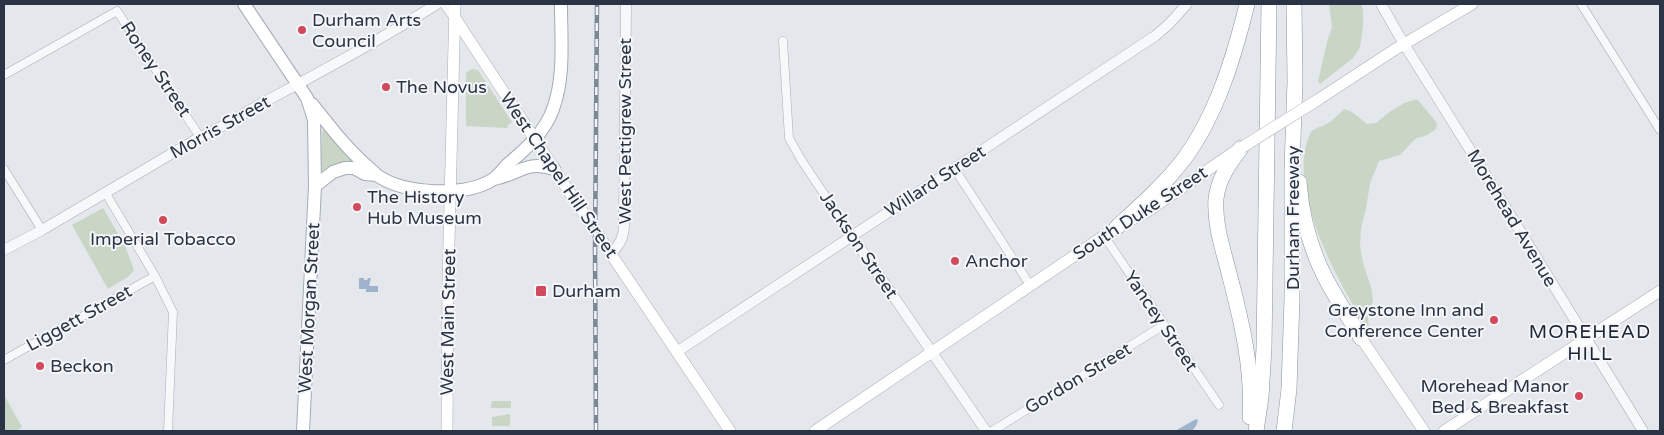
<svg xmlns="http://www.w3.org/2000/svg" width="1664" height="435" font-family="'Varela Round',sans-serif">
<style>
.green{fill:#c9d6c5}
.water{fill:#9fb4cc}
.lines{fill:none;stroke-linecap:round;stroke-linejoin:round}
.minor-casing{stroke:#a9aeb7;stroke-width:9}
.tertiary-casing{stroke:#a9aeb7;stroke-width:11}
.secondary-casing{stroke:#a9aeb7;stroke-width:12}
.primary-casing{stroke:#a3abb8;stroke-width:14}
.motorway-casing{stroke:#8b94a3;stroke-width:16}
.minor{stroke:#f7f8fa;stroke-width:8}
.tertiary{stroke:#f7f8fa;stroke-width:10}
.secondary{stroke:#fff;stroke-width:11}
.primary{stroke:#fff;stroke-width:12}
.motorway{stroke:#fff;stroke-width:15}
.rail-casing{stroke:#7d8696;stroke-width:4.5}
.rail{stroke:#f4f6f9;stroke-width:2.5;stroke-dasharray:8;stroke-linecap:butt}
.secondary-bridge-casing{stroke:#a9aeb7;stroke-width:12;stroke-linecap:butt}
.secondary-bridge{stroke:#fff;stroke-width:11}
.poi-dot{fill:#d1495b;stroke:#f4f6f9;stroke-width:2}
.labels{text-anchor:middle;stroke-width:4;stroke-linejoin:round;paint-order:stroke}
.poi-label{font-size:18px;fill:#2b3445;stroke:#f4f6f9;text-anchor:start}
.street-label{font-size:18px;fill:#2b3445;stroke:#f4f6f9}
.neighbourhood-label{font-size:19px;letter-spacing:1px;fill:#1d2536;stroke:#f4f6f9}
</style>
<rect width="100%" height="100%" fill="#e4e7ec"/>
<g class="green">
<path d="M 1329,4 L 1361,4 L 1363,10 L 1363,27 L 1360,47 L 1353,58 L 1320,84 L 1318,81 L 1327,42 L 1332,27 Z"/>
<path d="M 472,69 L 478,70 L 512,122 L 507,126 L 508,128 L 466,126 L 466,73 Z"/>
<path d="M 1417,99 L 1437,123 L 1436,129 L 1427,135 L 1415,139 L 1400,155 L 1379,161 L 1370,183 L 1366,209 L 1361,228 L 1360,247 L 1363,263 L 1371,287 L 1373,301 L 1368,318 L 1369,329 C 1358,325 1355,307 1349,298 C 1326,257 1290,183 1309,136 C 1312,127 1320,128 1327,124 C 1333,120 1339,114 1344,109 L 1352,112 L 1367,124 L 1376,123 L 1388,113 L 1404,103 Z"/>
<path d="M 324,130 L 325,130 L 354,162 L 320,174 L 322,132 Z"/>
<path d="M 103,208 L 125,246 L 134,270 L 128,277 L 108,289 L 72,225 Z"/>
<path d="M 4,395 L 22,427 L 17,431 L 4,431 Z"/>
<path d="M 492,401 L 511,401 L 511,408 L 491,408 Z"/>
<path d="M 510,414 L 510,426 L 492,426 L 492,417 Z"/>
</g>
<g class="water">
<path d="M 359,278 L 364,278 L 364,280 L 367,280 L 368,278 L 371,278 L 369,286 L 378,286 L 378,292 L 366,292 L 366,289 L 359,289 Z"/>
<path d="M 1196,419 L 1198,420 L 1196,426 L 1192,431 L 1175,431 Z"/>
</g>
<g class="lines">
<defs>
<g id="minor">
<path d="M 1581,4 L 1660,130"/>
<path d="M 783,41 L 789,138 L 802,161 L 852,236"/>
<path d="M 4,75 L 117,11 L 200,137"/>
<path d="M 954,168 L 1030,285"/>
<path d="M 4,169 L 42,230"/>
<path d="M 105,192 L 155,276 L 173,312 L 168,431"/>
<path d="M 1104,236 L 1219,405"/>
<path d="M 4,360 L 155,276"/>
<path d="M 992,431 L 1164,325"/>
</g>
<g id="tertiary">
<path d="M 445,4 L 455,18"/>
<path d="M 1381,4 L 1404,44 L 1482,169 L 1643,431"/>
<path d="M 852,236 L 986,431"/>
<path d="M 4,250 L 42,230 L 200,137 C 222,128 243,114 264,102 C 323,71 381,39 437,4"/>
<path d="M 611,253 C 620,245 624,237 624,224 L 626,4"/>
<path d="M 678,351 L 1155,36 L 1169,24 L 1187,4"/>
</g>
<g id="secondary">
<path d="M 455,18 L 572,196 L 730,431"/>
<path d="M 1316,101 L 1394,50 L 1472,4"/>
<path d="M 1361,338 L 1424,431"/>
<path d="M 447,431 L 448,282 L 455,4"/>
<path d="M 815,431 L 1117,227 L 1145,213 L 1237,150"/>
<path d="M 1444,431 L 1660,291"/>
</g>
<g id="primary">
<path d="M 244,4 L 307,98 L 314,120 L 315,186 L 303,431"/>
<path d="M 312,104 C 329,125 346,148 367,166 C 371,169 374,173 378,176 C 405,194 464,197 492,180 C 498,176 503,169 508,164 C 526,149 545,132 553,109 C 565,77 561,38 561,4"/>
<path d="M 494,179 C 520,174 526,160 554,169"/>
<path d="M 315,186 L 333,172 L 345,168 L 354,168 L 365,174 L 376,175"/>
</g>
<g id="motorway">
<path d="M 1241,148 C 1229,164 1218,179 1216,199 C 1214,225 1224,252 1230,277 C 1242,323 1253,370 1250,417"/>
<path d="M 1299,182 C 1302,222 1314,261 1335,295 C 1343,310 1353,323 1361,338"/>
<path d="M 1117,227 C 1140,206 1165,184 1184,159 C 1217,114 1234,57 1247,4"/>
<path d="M 1256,431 L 1261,397 L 1264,348 L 1269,4"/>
<path d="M 1284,431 L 1289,389 L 1292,298 L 1292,169 L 1295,81 L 1294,4"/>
</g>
</defs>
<use href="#minor" class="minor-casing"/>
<use href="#tertiary" class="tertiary-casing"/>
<use href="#secondary" class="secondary-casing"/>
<use href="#primary" class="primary-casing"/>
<use href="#motorway" class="motorway-casing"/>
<use href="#minor" class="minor"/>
<use href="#tertiary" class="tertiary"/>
<use href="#secondary" class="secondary"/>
<use href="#primary" class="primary"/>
<use href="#motorway" class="motorway"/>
<defs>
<path id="rail" d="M 596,431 L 595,250 L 597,4"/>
</defs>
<use href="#rail" class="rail-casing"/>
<use href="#rail" class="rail"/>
<defs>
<path id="secondary-bridge" d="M 1241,148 L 1316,101"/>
</defs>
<use href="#secondary-bridge" class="secondary-bridge-casing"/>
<use href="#secondary-bridge" class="secondary-bridge"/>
</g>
<g class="poi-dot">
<circle cx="302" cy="30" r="5"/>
<circle cx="386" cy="87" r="5"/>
<circle cx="357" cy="207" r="5"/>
<circle cx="163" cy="220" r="5"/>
<circle cx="955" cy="261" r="5"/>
<rect x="535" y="285" width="12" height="12" rx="2.5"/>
<circle cx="1494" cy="320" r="5"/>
<circle cx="40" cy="366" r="5"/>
<circle cx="1579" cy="396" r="5"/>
</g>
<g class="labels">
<g class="poi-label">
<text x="312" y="26">Durham Arts<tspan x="312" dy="21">Council</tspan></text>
<text x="396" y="93">The Novus</text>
<text x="367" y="203">The History<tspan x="367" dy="21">Hub Museum</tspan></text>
<text x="163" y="245" text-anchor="middle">Imperial Tobacco</text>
<text x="965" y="267">Anchor</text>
<text x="552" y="297">Durham</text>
<text x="1484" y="316" text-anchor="end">Greystone Inn and<tspan x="1484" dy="21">Conference Center</tspan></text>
<text x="50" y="372">Beckon</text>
<text x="1569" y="392" text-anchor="end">Morehead Manor<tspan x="1569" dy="21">Bed &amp; Breakfast</tspan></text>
</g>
<g class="street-label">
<text transform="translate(156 69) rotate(56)" y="6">Roney Street</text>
<text transform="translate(220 127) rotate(-29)" y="6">Morris Street</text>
<text transform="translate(625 131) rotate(-90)" y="6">West Pettigrew Street</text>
<text transform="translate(559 175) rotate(56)" y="6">West Chapel Hill Street</text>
<text transform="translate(935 181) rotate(-33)" y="6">Willard Street</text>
<text transform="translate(1140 213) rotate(-33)" y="6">South Duke Street</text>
<text transform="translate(1293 218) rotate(-90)" y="6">Durham Freeway</text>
<text transform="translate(1512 218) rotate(59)" y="6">Morehead Avenue</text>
<text transform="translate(859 245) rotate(56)" y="6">Jackson Street</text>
<text transform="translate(309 308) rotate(-87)" y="6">West Morgan Street</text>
<text transform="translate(79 318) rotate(-29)" y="6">Liggett Street</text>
<text transform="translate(1161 321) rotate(56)" y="6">Yancey Street</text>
<text transform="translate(448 322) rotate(-89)" y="6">West Main Street</text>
<text transform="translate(1078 378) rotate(-31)" y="6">Gordon Street</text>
</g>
<g class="neighbourhood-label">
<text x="1590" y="338">MOREHEAD<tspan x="1590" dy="22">HILL</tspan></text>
</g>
</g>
<rect width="1664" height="435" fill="none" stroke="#2b3445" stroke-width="10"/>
</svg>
